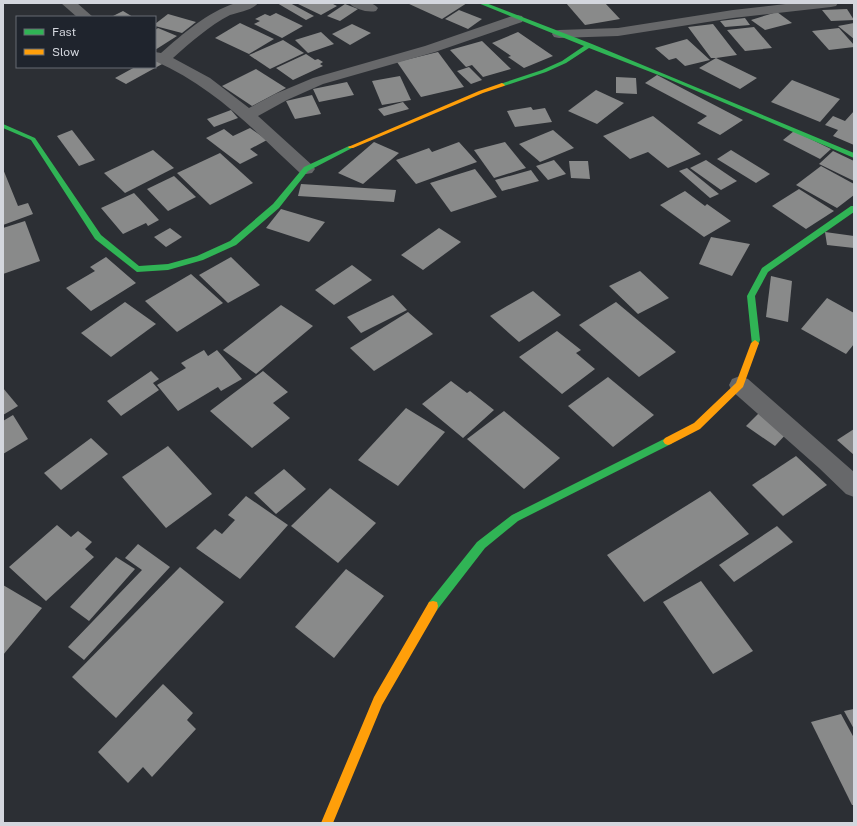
<svg xmlns="http://www.w3.org/2000/svg" width="857" height="826" font-family="'Public Sans',sans-serif">
<style>
.building{fill:#898a8a}
.lines{fill:none;stroke-linecap:round;stroke-linejoin:round}
.street{fill:#67686a;fill-rule:evenodd}
.fast{fill:#30b455;fill-rule:evenodd}
.slow{fill:#ff9f0a;fill-rule:evenodd}
</style>
<rect width="100%" height="100%" fill="#2c2f34"/>
<g class="building">
<path d="M 277,3 L 290,3 L 314,16 L 306,20 Z"/>
<path d="M 296,3 L 331,3 L 337,6 L 321,15 Z"/>
<path d="M 407,3 L 467,3 L 442,19 Z"/>
<path d="M 566,3 L 605,3 L 620,19 L 585,25 Z"/>
<path d="M 345,4 L 358,9 L 340,21 L 327,16 Z"/>
<path d="M 847,9 L 854,20 L 831,21 L 822,10 Z"/>
<path d="M 459,10 L 482,19 L 468,29 L 445,19 Z"/>
<path d="M 123,11 L 133,17 L 111,17 Z"/>
<path d="M 777,12 L 792,23 L 765,30 L 751,20 Z"/>
<path d="M 276,13 L 303,26 L 282,38 L 254,24 L 260,21 L 255,19 L 265,14 L 270,16 Z"/>
<path d="M 168,14 L 196,22 L 182,33 L 155,26 L 155,24 Z"/>
<path d="M 745,18 L 750,25 L 725,27 L 720,21 Z"/>
<path d="M 240,23 L 274,39 L 249,54 L 215,38 Z"/>
<path d="M 854,23 L 854,39 L 838,26 Z"/>
<path d="M 352,24 L 371,33 L 350,45 L 332,34 Z"/>
<path d="M 713,24 L 737,55 L 716,58 L 757,78 L 740,89 L 699,68 L 716,58 L 711,58 L 688,27 Z"/>
<path d="M 754,27 L 772,48 L 745,51 L 727,30 Z"/>
<path d="M 158,28 L 177,36 L 155,50 L 155,30 Z"/>
<path d="M 839,28 L 854,45 L 854,47 L 829,50 L 812,31 Z"/>
<path d="M 321,32 L 334,44 L 308,53 L 295,40 Z"/>
<path d="M 518,32 L 553,56 L 524,68 L 508,57 L 511,56 L 492,43 Z"/>
<path d="M 687,39 L 710,60 L 685,66 L 676,58 L 669,60 L 655,48 Z"/>
<path d="M 283,40 L 304,53 L 270,69 L 249,55 Z"/>
<path d="M 482,41 L 511,69 L 483,77 L 472,65 L 466,67 L 450,50 Z"/>
<path d="M 438,52 L 464,87 L 421,97 L 397,62 Z"/>
<path d="M 306,54 L 315,60 L 318,59 L 323,62 L 320,64 L 323,66 L 293,80 L 276,68 Z"/>
<path d="M 155,58 L 164,63 L 126,84 L 115,78 L 135,67 L 155,67 Z"/>
<path d="M 469,67 L 482,80 L 471,84 L 457,71 Z"/>
<path d="M 256,69 L 286,88 L 252,106 L 222,86 Z"/>
<path d="M 657,75 L 743,120 L 720,135 L 697,123 L 707,116 L 645,83 Z"/>
<path d="M 400,76 L 411,100 L 382,105 L 372,81 Z"/>
<path d="M 616,77 L 636,78 L 637,94 L 616,93 Z"/>
<path d="M 792,80 L 840,99 L 820,122 L 771,102 Z"/>
<path d="M 347,82 L 354,95 L 319,102 L 313,89 Z"/>
<path d="M 596,90 L 624,103 L 597,124 L 568,111 Z"/>
<path d="M 312,95 L 321,114 L 295,119 L 286,101 Z"/>
<path d="M 403,102 L 409,109 L 384,116 L 378,109 Z"/>
<path d="M 531,107 L 533,110 L 545,108 L 552,122 L 515,127 L 507,111 Z"/>
<path d="M 231,110 L 238,118 L 214,127 L 207,119 Z"/>
<path d="M 854,111 L 854,145 L 833,136 L 838,130 L 825,125 L 833,116 L 845,121 Z"/>
<path d="M 653,116 L 701,154 L 668,168 L 648,152 L 630,159 L 603,136 Z"/>
<path d="M 250,128 L 267,140 L 250,149 L 258,155 L 240,164 L 206,138 L 224,129 L 233,136 Z"/>
<path d="M 72,130 L 95,160 L 79,166 L 57,136 Z"/>
<path d="M 553,130 L 574,148 L 540,162 L 519,144 Z"/>
<path d="M 794,131 L 831,149 L 820,159 L 783,140 Z"/>
<path d="M 374,142 L 399,153 L 363,184 L 338,173 Z"/>
<path d="M 459,142 L 477,162 L 416,184 L 396,160 L 429,148 L 432,152 Z"/>
<path d="M 505,142 L 526,168 L 494,178 L 474,150 Z"/>
<path d="M 153,150 L 174,168 L 125,193 L 104,173 Z"/>
<path d="M 731,150 L 770,174 L 756,183 L 717,159 Z"/>
<path d="M 833,151 L 854,161 L 854,181 L 819,164 Z"/>
<path d="M 220,153 L 253,183 L 210,205 L 177,173 Z"/>
<path d="M 554,160 L 566,174 L 548,180 L 536,166 Z"/>
<path d="M 706,160 L 737,181 L 721,190 L 690,168 Z"/>
<path d="M 569,161 L 588,161 L 590,179 L 571,178 Z"/>
<path d="M 821,166 L 854,184 L 854,195 L 837,208 L 796,185 Z"/>
<path d="M 687,168 L 719,194 L 710,198 L 679,171 Z"/>
<path d="M 3,169 L 18,206 L 28,203 L 33,214 L 3,225 Z"/>
<path d="M 475,169 L 497,197 L 451,212 L 430,183 Z"/>
<path d="M 531,170 L 539,181 L 502,191 L 495,180 Z"/>
<path d="M 174,176 L 196,197 L 168,211 L 147,189 Z"/>
<path d="M 301,184 L 396,190 L 394,202 L 298,196 Z"/>
<path d="M 799,189 L 834,211 L 806,229 L 772,206 Z"/>
<path d="M 685,191 L 705,206 L 707,204 L 731,221 L 704,237 L 660,205 Z"/>
<path d="M 134,193 L 159,220 L 148,226 L 146,223 L 123,234 L 101,208 Z"/>
<path d="M 281,209 L 325,222 L 309,242 L 266,228 Z"/>
<path d="M 25,221 L 40,261 L 3,274 L 3,228 Z"/>
<path d="M 170,228 L 182,237 L 166,247 L 154,237 Z"/>
<path d="M 439,228 L 461,242 L 423,270 L 401,255 Z"/>
<path d="M 825,232 L 854,236 L 854,248 L 827,245 Z"/>
<path d="M 711,237 L 750,244 L 732,276 L 699,264 Z"/>
<path d="M 106,257 L 136,283 L 91,311 L 66,288 L 95,271 L 90,267 Z"/>
<path d="M 231,257 L 260,285 L 228,303 L 199,275 Z"/>
<path d="M 352,265 L 372,280 L 334,305 L 315,290 Z"/>
<path d="M 640,271 L 669,298 L 638,314 L 609,286 Z"/>
<path d="M 191,274 L 223,303 L 177,332 L 145,301 Z"/>
<path d="M 771,276 L 792,281 L 788,322 L 766,317 Z"/>
<path d="M 533,291 L 561,315 L 519,342 L 490,316 Z"/>
<path d="M 393,295 L 407,310 L 361,333 L 347,317 Z"/>
<path d="M 827,298 L 854,313 L 854,344 L 846,354 L 801,329 Z"/>
<path d="M 125,302 L 156,324 L 111,357 L 81,333 Z"/>
<path d="M 616,302 L 676,352 L 639,377 L 579,325 Z"/>
<path d="M 281,305 L 313,326 L 256,374 L 223,350 Z"/>
<path d="M 408,312 L 433,334 L 374,371 L 350,348 Z"/>
<path d="M 557,331 L 581,350 L 576,353 L 595,369 L 562,394 L 519,357 Z"/>
<path d="M 204,350 L 208,356 L 217,350 L 242,379 L 221,391 L 218,387 L 178,411 L 157,385 L 186,368 L 181,363 Z"/>
<path d="M 151,371 L 159,379 L 153,383 L 159,390 L 121,416 L 107,401 Z"/>
<path d="M 263,371 L 288,392 L 273,403 L 290,418 L 252,448 L 210,411 Z"/>
<path d="M 608,377 L 654,415 L 613,447 L 568,406 Z"/>
<path d="M 451,381 L 467,393 L 470,391 L 494,410 L 463,438 L 422,404 Z"/>
<path d="M 3,388 L 18,406 L 3,415 Z"/>
<path d="M 406,408 L 445,432 L 398,486 L 358,460 Z"/>
<path d="M 504,411 L 560,458 L 524,489 L 467,439 Z"/>
<path d="M 759,413 L 788,432 L 775,446 L 746,426 Z"/>
<path d="M 13,415 L 28,439 L 3,454 L 3,421 Z"/>
<path d="M 854,429 L 854,455 L 837,440 Z"/>
<path d="M 91,438 L 108,454 L 61,490 L 44,473 Z"/>
<path d="M 168,446 L 212,494 L 166,528 L 122,477 Z"/>
<path d="M 796,456 L 827,485 L 783,516 L 752,485 Z"/>
<path d="M 284,469 L 306,489 L 276,514 L 254,493 Z"/>
<path d="M 330,488 L 376,523 L 338,563 L 291,526 Z"/>
<path d="M 710,491 L 749,534 L 644,602 L 607,555 Z"/>
<path d="M 246,496 L 288,525 L 240,579 L 196,548 L 215,529 L 222,534 L 235,520 L 228,515 Z"/>
<path d="M 57,525 L 71,537 L 78,531 L 92,542 L 85,549 L 94,557 L 46,601 L 9,567 Z"/>
<path d="M 777,526 L 793,542 L 734,582 L 719,565 Z"/>
<path d="M 138,544 L 170,567 L 84,660 L 68,647 L 142,570 L 125,558 Z"/>
<path d="M 116,557 L 135,569 L 89,621 L 70,607 Z"/>
<path d="M 180,567 L 224,602 L 116,718 L 72,677 Z"/>
<path d="M 346,569 L 384,596 L 334,658 L 295,627 Z"/>
<path d="M 701,581 L 753,651 L 713,674 L 663,602 Z"/>
<path d="M 3,585 L 42,608 L 3,655 Z"/>
<path d="M 163,684 L 193,713 L 187,720 L 196,729 L 152,777 L 143,767 L 128,783 L 98,752 Z"/>
<path d="M 854,709 L 854,729 L 844,711 Z"/>
<path d="M 841,714 L 854,738 L 854,805 L 852,805 L 811,722 Z"/>
</g>
<g class="lines">
<g class="street">
<path d="M 61,3 L 77,3 L 93,17 L 77,17 Z"/>
<path d="M 236,3 L 258,3 C 253,10 238,12 230,15 C 209,26 191,42 173,58 L 210,78 L 249,108 L 275,94 L 313,78 L 425,46 L 512,16 L 517,15 L 522,16 L 524,19 L 522,22 L 435,52 L 323,84 L 287,100 L 258,116 L 312,165 L 315,169 L 312,173 L 306,174 L 300,173 C 254,130 214,87 155,61 L 155,52 L 161,53 C 183,34 207,12 236,3 Z"/>
<path d="M 349,3 C 358,3 372,0 378,8 L 376,11 C 368,13 354,9 349,3 Z"/>
<path d="M 794,3 L 838,3 L 836,6 L 831,7 L 733,18 L 618,36 L 559,38 L 554,37 L 552,34 L 554,31 L 559,30 L 618,28 L 733,10 Z"/>
<path d="M 740,376 L 748,379 L 854,472 L 854,497 L 846,494 L 819,468 L 732,391 L 729,385 L 732,379 Z"/>
</g>
<g class="fast">
<path d="M 478,3 L 486,3 L 592,44 L 854,153 L 854,158 L 666,78 L 589,48 L 566,63 L 546,72 L 504,86 L 500,86 L 500,84 L 542,70 L 562,61 L 584,46 Z"/>
<path d="M 3,124 L 35,138 L 101,235 L 139,266 L 168,264 L 197,256 L 230,241 L 273,204 L 304,167 L 349,146 L 353,146 L 354,147 L 308,171 L 279,208 L 236,245 L 203,260 L 168,270 L 137,272 L 95,239 L 31,140 L 3,128 Z"/>
<path d="M 851,206 L 854,206 L 854,212 L 768,272 L 755,296 L 760,340 L 758,345 L 752,345 L 747,296 L 762,268 Z"/>
<path d="M 668,437 L 671,438 L 673,441 L 671,444 L 518,521 L 485,548 L 437,610 L 433,611 L 429,610 L 428,606 L 429,602 L 477,542 L 512,515 Z"/>
</g>
<g class="slow">
<path d="M 502,83 L 505,85 L 504,86 L 483,93 L 353,148 L 349,148 L 348,147 L 479,91 Z"/>
<path d="M 755,340 L 759,343 L 743,387 L 700,429 L 671,444 L 668,445 L 665,444 L 663,441 L 665,438 L 694,423 L 736,383 L 751,343 Z"/>
<path d="M 433,601 L 437,602 L 438,606 L 437,610 L 382,705 L 333,823 L 321,823 L 374,697 L 429,602 Z"/>
</g>
</g>
<rect width="857" height="826" fill="none" stroke="#d3d6dd" stroke-width="8"/>
<rect x="16" y="16" width="140" height="52" fill="#1f242d" stroke="#676b73"/>
<rect x="24" y="29" width="20" height="6" fill="#30b455" stroke="#676b73"/>
<text x="52" y="36" font-size="12" fill="#d3d6dd">Fast</text>
<rect x="24" y="49" width="20" height="6" fill="#ff9f0a" stroke="#676b73"/>
<text x="52" y="56" font-size="12" fill="#d3d6dd">Slow</text>
</svg>
